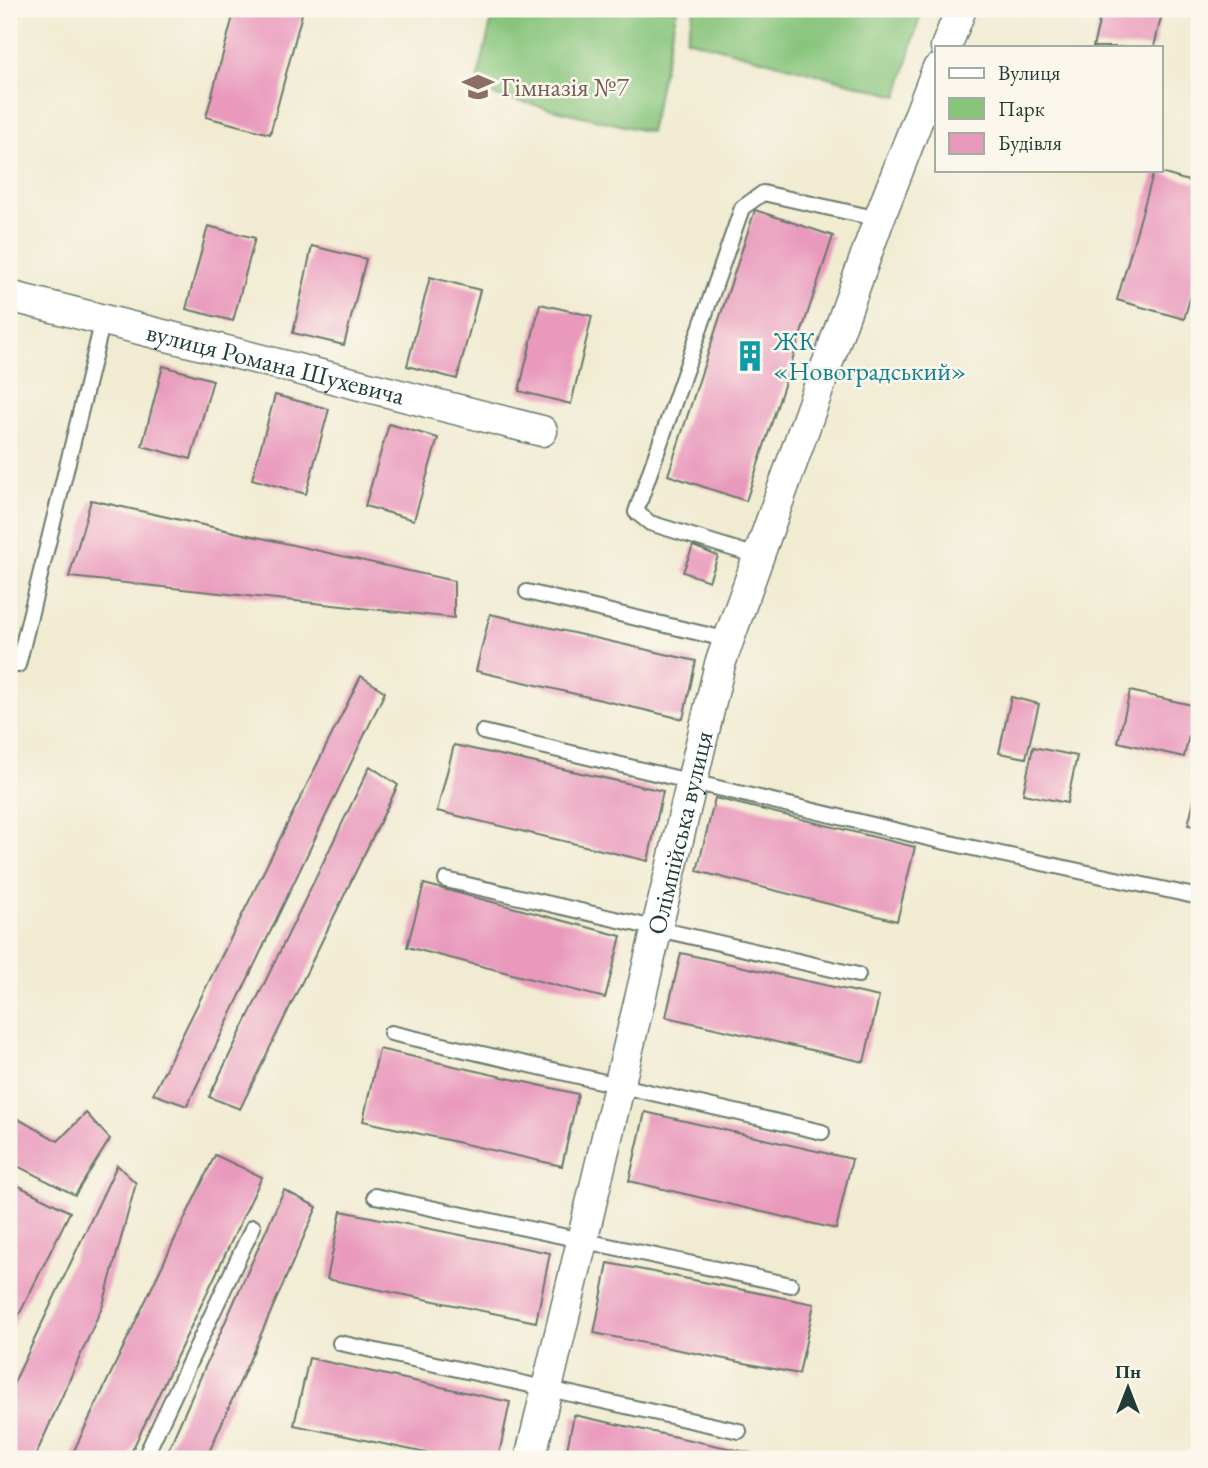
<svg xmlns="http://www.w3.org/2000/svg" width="1208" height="1468" font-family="'EB Garamond',serif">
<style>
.green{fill:#87c57b;stroke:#538158;stroke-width:2}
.building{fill:#e999bc}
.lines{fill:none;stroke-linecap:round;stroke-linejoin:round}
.lane-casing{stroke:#687a6b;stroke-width:18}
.street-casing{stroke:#687a6b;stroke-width:33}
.lane{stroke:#fff;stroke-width:14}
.street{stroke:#fff;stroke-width:30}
.labels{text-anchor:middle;stroke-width:5;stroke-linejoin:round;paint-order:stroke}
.education-label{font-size:26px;fill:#785e54;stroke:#fbf7ec;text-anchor:start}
.culture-label{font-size:26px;fill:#0d838f;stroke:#fbf7ec;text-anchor:start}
.street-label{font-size:26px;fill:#1f3d34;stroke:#fbf7ec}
</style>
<rect width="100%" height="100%" fill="#fbf7ec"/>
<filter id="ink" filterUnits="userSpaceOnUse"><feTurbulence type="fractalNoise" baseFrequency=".0143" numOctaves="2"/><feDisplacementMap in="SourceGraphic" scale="14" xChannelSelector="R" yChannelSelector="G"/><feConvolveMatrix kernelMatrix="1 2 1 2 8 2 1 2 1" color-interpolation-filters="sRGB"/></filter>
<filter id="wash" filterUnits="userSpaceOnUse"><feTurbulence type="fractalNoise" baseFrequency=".00686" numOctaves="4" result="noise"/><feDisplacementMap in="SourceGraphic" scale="28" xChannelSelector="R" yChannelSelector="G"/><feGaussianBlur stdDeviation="1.57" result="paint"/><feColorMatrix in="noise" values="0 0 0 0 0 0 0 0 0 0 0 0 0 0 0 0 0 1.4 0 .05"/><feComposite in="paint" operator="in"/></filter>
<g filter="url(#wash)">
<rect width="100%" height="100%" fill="#f1ebd2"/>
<g class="green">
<path d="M 494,9 L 677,9 L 650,132 L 475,91 Z"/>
<path d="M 694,9 L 922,9 L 898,96 L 686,39 Z"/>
</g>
<g id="blocks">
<g class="building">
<path d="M 235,9 L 291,9 L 302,14 L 270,134 L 206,117 Z"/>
<path d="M 1102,9 L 1163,9 L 1154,47 L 1093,47 Z"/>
<path d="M 1154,171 L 1199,184 L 1199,268 L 1184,319 L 1117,300 Z"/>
<path d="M 755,210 L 833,236 L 746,501 L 668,475 Z"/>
<path d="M 208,226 L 255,238 L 233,321 L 186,309 Z"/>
<path d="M 312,246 L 366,259 L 344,345 L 293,333 Z"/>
<path d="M 430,277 L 480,290 L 457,379 L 407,366 Z"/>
<path d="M 540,304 L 592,316 L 571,404 L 519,391 Z"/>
<path d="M 163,366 L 213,380 L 191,459 L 142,446 Z"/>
<path d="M 275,395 L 329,409 L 306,494 L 252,479 Z"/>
<path d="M 389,424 L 438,438 L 414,520 L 365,506 Z"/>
<path d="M 91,500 L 454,581 L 454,618 L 69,577 Z"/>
<path d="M 693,546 L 718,556 L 709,581 L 683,572 Z"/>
<path d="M 490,614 L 696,661 L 683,719 L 476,671 Z"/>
<path d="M 361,676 L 385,692 L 187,1106 L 153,1094 Z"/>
<path d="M 1130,691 L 1196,706 L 1184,757 L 1118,742 Z"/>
<path d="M 1011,697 L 1039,704 L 1026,758 L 999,753 Z"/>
<path d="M 454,745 L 663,791 L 648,861 L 437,811 Z"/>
<path d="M 1033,747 L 1077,756 L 1067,803 L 1023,794 Z"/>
<path d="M 370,766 L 398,785 L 240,1109 L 209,1097 Z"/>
<path d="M 1199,780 L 1199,827 L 1188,825 Z"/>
<path d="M 715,798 L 915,847 L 897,921 L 697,871 Z"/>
<path d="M 424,884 L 621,936 L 605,998 L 407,947 Z"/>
<path d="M 681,953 L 879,997 L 864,1062 L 666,1017 Z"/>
<path d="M 379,1049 L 578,1094 L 562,1166 L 363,1121 Z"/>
<path d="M 645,1112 L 852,1159 L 836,1229 L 629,1181 Z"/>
<path d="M 86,1113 L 110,1139 L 75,1195 L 9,1162 L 9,1114 L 58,1141 Z"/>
<path d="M 215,1155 L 262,1177 L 128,1459 L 70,1459 Z"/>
<path d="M 117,1165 L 136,1183 L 103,1305 L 34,1459 L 9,1459 L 9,1393 Z"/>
<path d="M 11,1182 L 70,1212 L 9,1335 L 9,1187 Z"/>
<path d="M 284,1190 L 317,1207 L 206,1459 L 164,1459 Z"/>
<path d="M 341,1211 L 550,1253 L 536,1322 L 327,1279 Z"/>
<path d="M 608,1263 L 814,1304 L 799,1374 L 594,1333 Z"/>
<path d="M 309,1358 L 510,1402 L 498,1459 L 454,1459 L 294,1425 Z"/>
<path d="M 574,1415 L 774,1458 L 774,1459 L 565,1459 Z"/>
</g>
</g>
</g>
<g filter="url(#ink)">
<use href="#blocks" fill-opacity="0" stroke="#687a6b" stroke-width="2"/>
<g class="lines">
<defs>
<g id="lane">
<path d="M 760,557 L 650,523 L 636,512 L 742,208 L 763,193 L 879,219"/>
<path d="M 527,592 L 729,640"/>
<path d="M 18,665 L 103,320"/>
<path d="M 483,732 L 936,840 L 1199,897"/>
<path d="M 446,880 L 858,975"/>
<path d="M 391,1033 L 822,1132"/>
<path d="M 375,1196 L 791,1285"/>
<path d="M 340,1343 L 739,1431"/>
<path d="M 144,1459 L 253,1227"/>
</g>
<g id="street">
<path d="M 946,47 L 961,9"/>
<path id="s1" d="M 9,296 L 542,431"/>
<path id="s2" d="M 530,1459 L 720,664 L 879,219 L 937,70"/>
</g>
</defs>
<use href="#lane" class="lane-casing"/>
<use href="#street" class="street-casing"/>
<use href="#lane" class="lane"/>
<use href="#street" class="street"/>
</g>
</g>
<defs>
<symbol id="school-bare" viewBox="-9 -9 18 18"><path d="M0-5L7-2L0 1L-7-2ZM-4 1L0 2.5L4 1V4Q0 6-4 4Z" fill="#8d6e63" stroke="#fbf7ec" stroke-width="2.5" paint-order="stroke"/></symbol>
<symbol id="building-bare" viewBox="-9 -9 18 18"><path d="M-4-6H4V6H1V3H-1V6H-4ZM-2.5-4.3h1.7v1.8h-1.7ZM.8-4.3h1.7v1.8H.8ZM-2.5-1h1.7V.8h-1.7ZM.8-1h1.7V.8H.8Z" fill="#0f9aa8" stroke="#fbf7ec" stroke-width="2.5" paint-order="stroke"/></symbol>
</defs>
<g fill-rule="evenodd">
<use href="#school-bare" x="456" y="65" width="44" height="44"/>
<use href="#building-bare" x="728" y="334" width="44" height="44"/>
</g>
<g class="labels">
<g class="education-label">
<text x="501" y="96">Гімназія №7</text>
</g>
<g class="culture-label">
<text x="773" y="350">ЖК<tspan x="773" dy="30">«Новоградський»</tspan></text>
</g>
<g class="street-label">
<text dy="9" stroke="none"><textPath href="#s1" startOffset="275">вулиця Романа Шухевича</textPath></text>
<text dy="9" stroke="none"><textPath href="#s2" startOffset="644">Олімпійська вулиця</textPath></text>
</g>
</g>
<rect width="1208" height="1468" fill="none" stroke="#fbf7ec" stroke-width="35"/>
<rect x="935" y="46" width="228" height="126" fill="#fbf7ec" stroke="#a3ada2" stroke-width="2"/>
<rect x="949" y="68" width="35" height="10" fill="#ffffff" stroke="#a3ada2" stroke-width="2"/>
<text x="998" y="80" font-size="21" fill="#1f3d34">Вулиця</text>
<rect x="949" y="98" width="35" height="21" fill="#87c57b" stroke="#a3ada2" stroke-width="2"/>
<text x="998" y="116" font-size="21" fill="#1f3d34">Парк</text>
<rect x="949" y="133" width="35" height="21" fill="#e999bc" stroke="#a3ada2" stroke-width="2"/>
<text x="998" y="150" font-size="21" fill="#1f3d34">Будівля</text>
<g transform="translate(1128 1388)" stroke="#fbf7ec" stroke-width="5" paint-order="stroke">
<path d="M0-5L12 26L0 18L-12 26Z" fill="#1f3d34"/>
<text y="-10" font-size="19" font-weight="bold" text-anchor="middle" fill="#1f3d34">Пн</text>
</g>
</svg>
